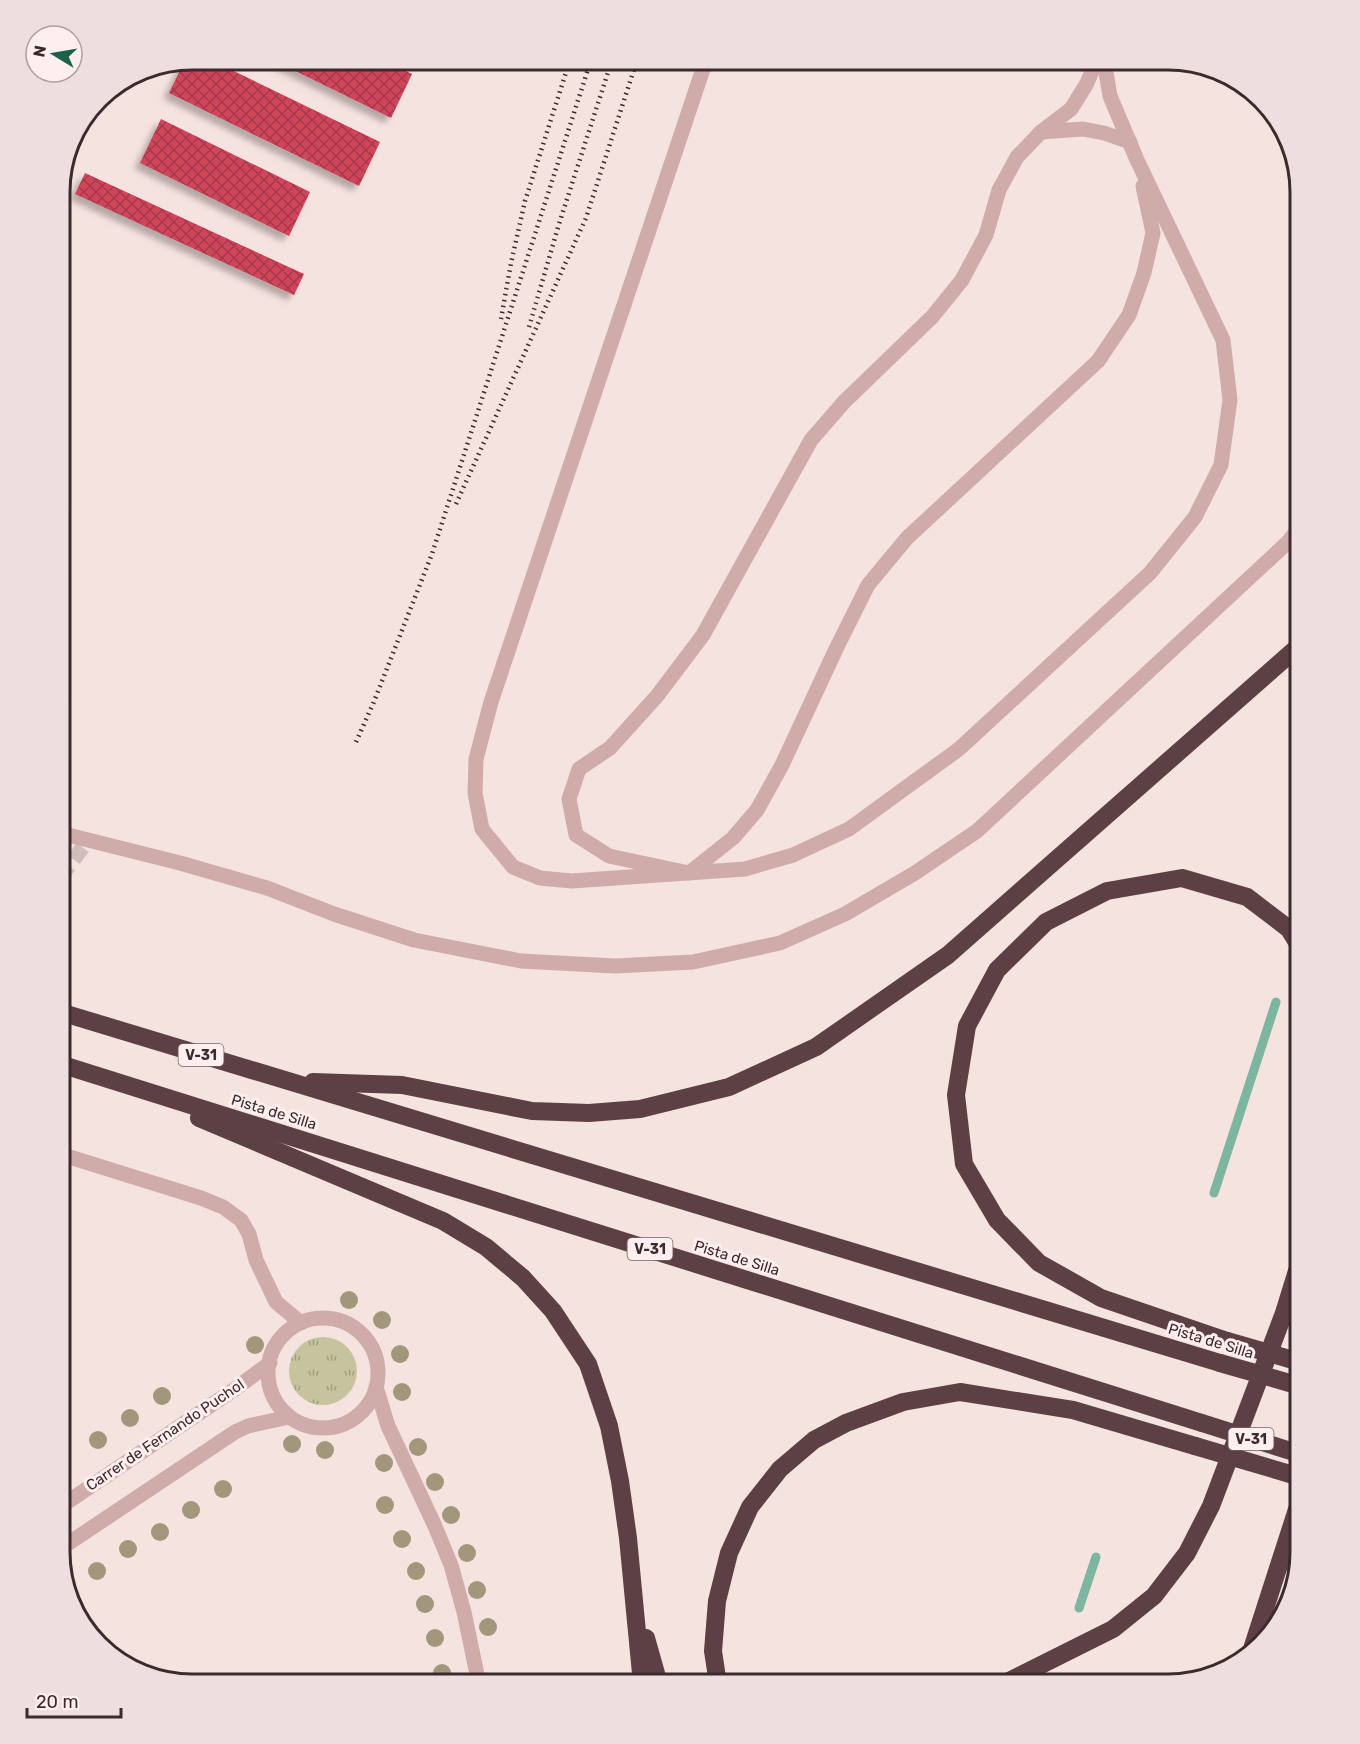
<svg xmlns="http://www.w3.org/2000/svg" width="1360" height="1744" font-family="Rubik,sans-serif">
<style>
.grass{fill:url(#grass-tufts)}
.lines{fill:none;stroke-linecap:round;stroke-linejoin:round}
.stream{stroke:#7cb5a0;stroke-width:9}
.building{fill:url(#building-cross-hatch);filter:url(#shadow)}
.minor-tunnel{stroke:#d0bebc;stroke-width:15;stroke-dasharray:15 8;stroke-linecap:butt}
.minor{stroke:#cfacaa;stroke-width:15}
.highway{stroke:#5d4043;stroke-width:18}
.rail{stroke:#3c2a2c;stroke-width:4.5;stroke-dasharray:1.5 4.5;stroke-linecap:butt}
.highway-bridge{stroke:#5d4043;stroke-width:18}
.tree{fill:#a1987c}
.labels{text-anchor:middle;stroke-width:6;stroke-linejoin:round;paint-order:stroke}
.shield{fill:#fcefed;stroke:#766566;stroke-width:1.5}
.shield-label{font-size:14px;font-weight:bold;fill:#3c2a2c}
.street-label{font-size:15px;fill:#3c2a2c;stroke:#fcefed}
.rim{fill:none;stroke:#3c2a2c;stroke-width:3}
</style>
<defs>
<pattern id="grass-tufts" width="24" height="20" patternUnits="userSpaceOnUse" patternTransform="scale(1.5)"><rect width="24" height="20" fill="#c6c39e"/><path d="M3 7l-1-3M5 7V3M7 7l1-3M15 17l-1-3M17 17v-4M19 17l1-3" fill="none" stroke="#a29f81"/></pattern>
<pattern id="building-cross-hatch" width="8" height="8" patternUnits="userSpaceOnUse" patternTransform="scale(1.5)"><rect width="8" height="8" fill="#cf445a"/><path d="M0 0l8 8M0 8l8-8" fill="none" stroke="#a9394b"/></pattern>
<filter id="shadow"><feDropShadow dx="-5.5" dy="5.5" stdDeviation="3" flood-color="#0004"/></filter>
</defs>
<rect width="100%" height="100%" fill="#f5e3e0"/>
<circle class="grass" cx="323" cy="1371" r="34"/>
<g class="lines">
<g class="stream">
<path d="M 1214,1193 L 1276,1002"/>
<path d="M 1079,1608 L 1096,1557"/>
</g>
</g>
<g class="building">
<path d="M 192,60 L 211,60 L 380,142 L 359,186 L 169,93 L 184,62 Z"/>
<path d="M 273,60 L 383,60 L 412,74 L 391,118 Z"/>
<path d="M 161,119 L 310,192 L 289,236 L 140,163 Z"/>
<path d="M 85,173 L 304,274 L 294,295 L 75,194 Z"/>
</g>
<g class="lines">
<path class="minor-tunnel" d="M 60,878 L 89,839"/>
<g class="minor">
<path d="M 706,60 L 491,702 L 476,759 L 475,793 L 482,829 L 513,867 L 540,878 L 572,881 L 745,869 L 793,855 L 849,829 L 959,749 L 1150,573 L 1195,517 L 1221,465 L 1230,400 L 1223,340 L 1137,160 L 1110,96 L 1104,60"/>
<path d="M 1097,60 L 1086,85 L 1071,109 L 1041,132 L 1017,157 L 999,190 L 986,235 L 962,280 L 932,317 L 844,402 L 811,440 L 703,635 L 657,696 L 610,748 L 579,769 L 569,799 L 576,835 L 609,856 L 689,873 L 733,838 L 757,810 L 782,765 L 836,649 L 868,585 L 907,538 L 1098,361 L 1129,315 L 1144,273 L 1153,233 L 1143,186"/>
<path d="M 1041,132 L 1083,129 L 1104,133 L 1130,142"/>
<path d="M 60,833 L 180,863 L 267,888 L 334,914 L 414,940 L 521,961 L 615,966 L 693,962 L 780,943 L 845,914 L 915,873 L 977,831 L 1288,542 L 1300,527"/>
<path d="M 60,1154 L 201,1198 L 223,1207 L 241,1220 L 249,1234 L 256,1260 L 276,1302 L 301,1323"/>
<circle cx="323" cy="1373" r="55"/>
<path d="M 376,1387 L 388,1426 L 434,1524 L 451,1565 L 464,1612 L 479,1684"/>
<path d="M 60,1507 L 235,1389 L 270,1363"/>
<path d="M 60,1549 L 235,1432 L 248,1426 L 289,1417"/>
</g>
<g class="highway">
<path d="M 60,1012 L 1220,1363"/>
<path d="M 60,1064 L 1202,1423"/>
<path d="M 313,1082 L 402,1085 L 532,1111 L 589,1113 L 640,1109 L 729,1087 L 816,1047 L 948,955 L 1300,645"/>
<path d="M 199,1118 L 443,1221 L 486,1247 L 523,1278 L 553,1311 L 588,1364 L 609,1426 L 620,1481 L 628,1538 L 642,1684"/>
<path d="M 1227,1341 L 1101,1298 L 1039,1263 L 997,1220 L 964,1164 L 956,1095 L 967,1026 L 997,970 L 1046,922 L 1107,891 L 1182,878 L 1247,897 L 1289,929 L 1300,947"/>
<path d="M 646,1638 L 659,1684"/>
<path d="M 1252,1649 L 1300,1500"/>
<path d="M 718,1684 L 713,1651 L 717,1601 L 729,1553 L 750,1507 L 780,1469 L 814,1440 L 846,1423 L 903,1402 L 960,1392 L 1073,1410 L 1195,1446"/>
<path d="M 1003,1684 L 1113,1629 L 1154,1596 L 1187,1553 L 1211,1506 L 1284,1313 L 1300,1261"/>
</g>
<g class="rail">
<path d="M 501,319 L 511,263 L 525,201 L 570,60"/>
<path d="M 529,327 L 559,224 L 612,60"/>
<path d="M 456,504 L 586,218 L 637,60"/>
<path d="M 356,742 L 373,704 L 432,554 L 591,60"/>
</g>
<g class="highway-bridge">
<path d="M 1227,1341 L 1300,1362"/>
<path d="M 1220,1363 L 1300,1386"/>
<path d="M 1202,1423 L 1300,1454"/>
<path d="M 1195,1446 L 1300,1477"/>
</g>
</g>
<g class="tree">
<circle cx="349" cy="1300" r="9"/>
<circle cx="382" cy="1320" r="9"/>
<circle cx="255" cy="1345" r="9"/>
<circle cx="400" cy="1354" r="9"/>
<circle cx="402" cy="1392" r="9"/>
<circle cx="162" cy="1396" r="9"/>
<circle cx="130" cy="1418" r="9"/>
<circle cx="98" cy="1440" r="9"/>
<circle cx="292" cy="1444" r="9"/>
<circle cx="418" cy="1447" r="9"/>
<circle cx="325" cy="1450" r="9"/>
<circle cx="384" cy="1463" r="9"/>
<circle cx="435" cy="1482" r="9"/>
<circle cx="223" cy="1489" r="9"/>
<circle cx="385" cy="1505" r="9"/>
<circle cx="191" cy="1510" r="9"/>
<circle cx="451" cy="1515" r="9"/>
<circle cx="160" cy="1532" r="9"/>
<circle cx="402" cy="1539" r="9"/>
<circle cx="128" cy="1549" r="9"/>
<circle cx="467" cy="1553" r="9"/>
<circle cx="97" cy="1571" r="9"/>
<circle cx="416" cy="1571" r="9"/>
<circle cx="477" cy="1590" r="9"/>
<circle cx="425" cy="1604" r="9"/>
<circle cx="488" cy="1627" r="9"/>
<circle cx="435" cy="1638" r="9"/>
<circle cx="442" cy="1673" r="9"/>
</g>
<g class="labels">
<g class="shield">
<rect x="178.5" y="1044" width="45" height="22" rx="4.5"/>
<rect x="627.5" y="1238" width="45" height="22" rx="4.5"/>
<rect x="1228.5" y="1428" width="45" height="22" rx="4.5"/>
</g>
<g class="shield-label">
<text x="201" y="1060">V-31</text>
<text x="650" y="1254">V-31</text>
<text x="1251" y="1444">V-31</text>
</g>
<g class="street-label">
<text transform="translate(274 1112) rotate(17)" y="5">Pista de Silla</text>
<text transform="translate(737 1258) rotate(17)" y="5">Pista de Silla</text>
<text transform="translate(1211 1341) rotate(17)" y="5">Pista de Silla</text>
<text transform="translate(165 1435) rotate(-34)" y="5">Carrer de Fernando Puchol</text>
</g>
</g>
<path d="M0 0H1360V1744H0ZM192 70H1168A122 122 0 0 1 1290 192V1552A122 122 0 0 1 1168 1674H192A122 122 0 0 1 70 1552V192A122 122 0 0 1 192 70Z" fill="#eddfde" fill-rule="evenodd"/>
<path class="rim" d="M192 70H1168A122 122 0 0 1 1290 192V1552A122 122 0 0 1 1168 1674H192A122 122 0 0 1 70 1552V192A122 122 0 0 1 192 70Z"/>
<g transform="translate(54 54) rotate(281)"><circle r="28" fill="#fcefed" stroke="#afa0a0" stroke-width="1.5"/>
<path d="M0-4.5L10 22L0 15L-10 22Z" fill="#1b624a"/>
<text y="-9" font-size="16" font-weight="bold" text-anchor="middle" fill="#3c2a2c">N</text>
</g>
<path d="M27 1708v9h94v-9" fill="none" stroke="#3c2a2c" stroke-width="3"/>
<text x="36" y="1708" font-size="18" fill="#3c2a2c" stroke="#fcefed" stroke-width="4.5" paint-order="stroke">20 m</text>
</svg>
